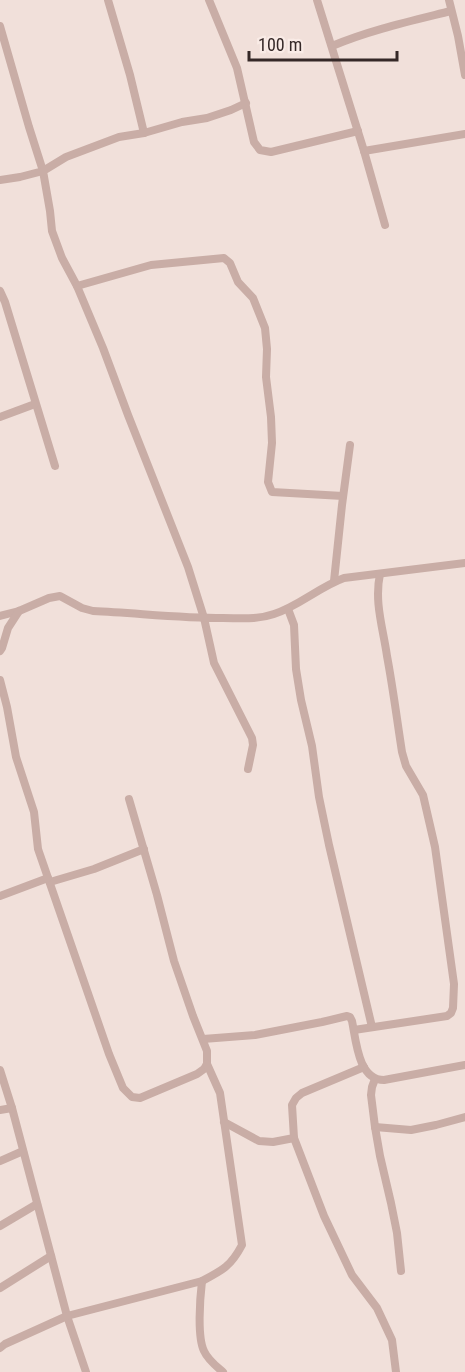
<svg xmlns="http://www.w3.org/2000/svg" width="465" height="1372" font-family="'Roboto Condensed',sans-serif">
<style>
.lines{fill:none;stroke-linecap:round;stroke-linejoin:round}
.minor{stroke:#c9ada6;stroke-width:8}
</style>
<rect width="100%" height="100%" fill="#f1e0da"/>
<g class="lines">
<g class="minor">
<path d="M 108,0 L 130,75 L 144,133"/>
<path d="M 209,0 L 237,68 L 254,142 L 260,150 L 271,152 L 358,131"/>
<path d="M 317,0 L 364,151 L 385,225"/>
<path d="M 449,0 L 458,36 L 465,75"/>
<path d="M 0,26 L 29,127 L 43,171 L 20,177 L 0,180"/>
<path d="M 332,46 C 370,30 411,21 451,11"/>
<path d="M 246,103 L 231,110 L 207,118 L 182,122 L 144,133 L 119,137 L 66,157 L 43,171 L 50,211 L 52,231 L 62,258 L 77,286 L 103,348 L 128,415 L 188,567 L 204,618 L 214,663 L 252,738 L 253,745 L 248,769"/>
<path d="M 364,151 L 465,134"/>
<path d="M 77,286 L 151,265 L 224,258 L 230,263 L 238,282 L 253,298 L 265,328 L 267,349 L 266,377 L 271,417 L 272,443 L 268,482 L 272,492 L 343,496"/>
<path d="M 0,291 L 5,302 L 55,466"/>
<path d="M 0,417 L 35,404"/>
<path d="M 334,581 L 342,505 L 350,445"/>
<path d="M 288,609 L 294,625 L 296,669 L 301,700 L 312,746 L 319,797 L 329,845 L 372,1027"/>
<path d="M 0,616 L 19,611 L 49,598 L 60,596 L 82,608 L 93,611 C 137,613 180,618 223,618 C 240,618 257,620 274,614 C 299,606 319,587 344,578 L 465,563"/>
<path d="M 0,651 L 2,648 L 8,628 L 19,611"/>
<path d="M 0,680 L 7,707 L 16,757 L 34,812 L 38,849 L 109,1054 L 123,1088 L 132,1097 L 140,1098 L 197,1074 L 204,1069 L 207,1064 L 207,1051 L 193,1016 L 174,961 L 157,895 L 129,799"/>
<path d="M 50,882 L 94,869 L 144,849"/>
<path d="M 0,896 L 48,878"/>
<path d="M 354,1030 L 447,1016 L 451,1013 L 453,1008 L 454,984 L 435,847 L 423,795 L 406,766 L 402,752 C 397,720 393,688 387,656 C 383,628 374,602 380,574"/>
<path d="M 203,1039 L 255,1035 L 322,1022 L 347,1016 L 350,1017 L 352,1021 C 356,1040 358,1080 384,1080 L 465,1065"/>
<path d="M 0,1070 L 12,1108 L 67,1316 L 86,1372"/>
<path d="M 375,1079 L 372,1087 L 371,1095 L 375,1127 L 380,1156 L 391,1203 L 397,1233 L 401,1271"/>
<path d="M 0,1110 L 12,1108"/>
<path d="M 224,1122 L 259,1141 L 273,1142 L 294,1138 L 292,1105 L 296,1098 L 302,1093 L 364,1067"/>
<path d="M 375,1127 L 411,1130 L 436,1125 L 465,1117"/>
<path d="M 294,1138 L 324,1216 L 352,1275 L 377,1308 L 392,1340 L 396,1372"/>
<path d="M 0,1161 L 23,1151"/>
<path d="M 0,1226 L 37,1204"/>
<path d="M 202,1281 C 223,1270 231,1266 242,1245 L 220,1093 L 207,1064"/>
<path d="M 0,1288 L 51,1256"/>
<path d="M 0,1348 L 5,1344 L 67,1316 L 202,1281 C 200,1298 197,1337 204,1351 C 208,1360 216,1366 223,1372"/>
</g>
</g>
<path d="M249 51v9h148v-9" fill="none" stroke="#352827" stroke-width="3"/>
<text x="258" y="51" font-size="18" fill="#352827" stroke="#f9ebe6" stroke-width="4.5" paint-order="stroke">100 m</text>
</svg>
